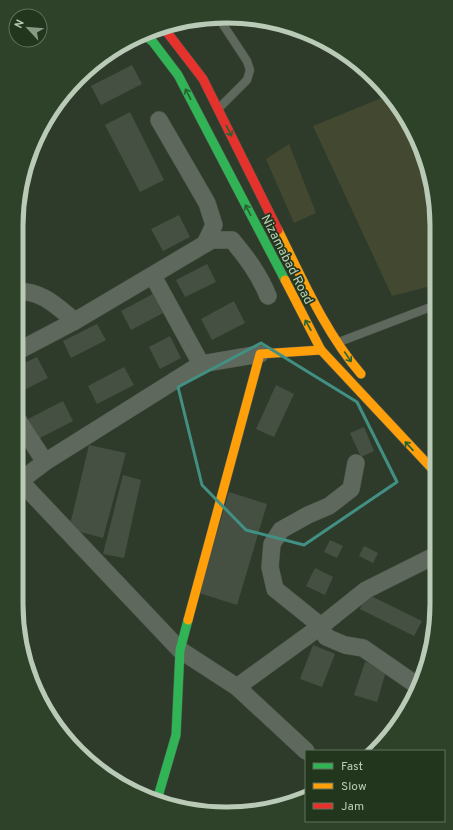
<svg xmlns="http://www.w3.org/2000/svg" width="453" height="830" font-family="Overpass,sans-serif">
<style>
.green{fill:#434930}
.building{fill:#455043}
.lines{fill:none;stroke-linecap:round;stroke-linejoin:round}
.lane-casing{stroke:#4c5549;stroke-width:9}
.street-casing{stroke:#4c5549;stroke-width:18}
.fast-casing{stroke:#4c5549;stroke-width:10}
.slow-casing{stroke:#4c5549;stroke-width:10}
.jam-casing{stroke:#4c5549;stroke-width:10}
.lane{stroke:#5e685c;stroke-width:8}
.street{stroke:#5e685c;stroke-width:17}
.fast{stroke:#30b455;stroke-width:9}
.slow{stroke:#ff9f0a;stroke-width:9}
.jam{stroke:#e5322d;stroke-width:9}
.oneway{stroke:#276231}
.marked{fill:none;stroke:#429084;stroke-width:3;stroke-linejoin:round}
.labels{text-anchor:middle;stroke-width:3.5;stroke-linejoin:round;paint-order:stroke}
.street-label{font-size:13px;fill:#b9cbb6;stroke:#22361e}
.rim{fill:none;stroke:#b9cbb6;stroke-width:5}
</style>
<rect width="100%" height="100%" fill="#2e3b2b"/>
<g class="green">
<path d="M 389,95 L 402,110 L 426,159 L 435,199 L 435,285 L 392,296 L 313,126 Z"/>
<path d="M 289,144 L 316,213 L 294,223 L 266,159 Z"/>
</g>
<g class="building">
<path d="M 132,65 L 142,84 L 101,105 L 91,86 Z"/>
<path d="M 130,112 L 164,180 L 140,192 L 105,125 Z"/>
<path d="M 179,215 L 190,237 L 163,251 L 151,229 Z"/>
<path d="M 207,264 L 216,282 L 185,297 L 176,280 Z"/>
<path d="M 153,294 L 163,313 L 131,330 L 121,311 Z"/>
<path d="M 234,301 L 245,323 L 212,340 L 201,319 Z"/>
<path d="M 16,318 L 23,331 L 16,334 Z"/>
<path d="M 97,324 L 106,340 L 71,358 L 63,341 Z"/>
<path d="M 170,336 L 181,358 L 160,369 L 149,347 Z"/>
<path d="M 37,357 L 48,378 L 16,394 L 16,367 Z"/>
<path d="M 124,367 L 134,385 L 97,404 L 88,386 Z"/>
<path d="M 276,385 L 294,394 L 274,437 L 256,429 Z"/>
<path d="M 63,401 L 73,421 L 38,439 L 28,419 Z"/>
<path d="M 364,427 L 374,451 L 361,457 L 350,433 Z"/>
<path d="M 89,445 L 126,453 L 103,538 L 69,529 Z"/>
<path d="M 123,475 L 141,480 L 124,558 L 103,554 Z"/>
<path d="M 229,492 L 267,504 L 237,605 L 199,593 Z"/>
<path d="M 330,540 L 343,546 L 337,558 L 324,552 Z"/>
<path d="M 364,546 L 378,553 L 373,563 L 359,556 Z"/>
<path d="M 315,568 L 333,577 L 325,595 L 306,586 Z"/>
<path d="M 367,594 L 422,621 L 414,636 L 360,609 Z"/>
<path d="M 313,645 L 335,654 L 322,687 L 300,679 Z"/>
<path d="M 365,662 L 387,668 L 377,702 L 354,695 Z"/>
<path d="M 408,702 L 411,703 L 404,714 Z"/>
</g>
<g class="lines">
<defs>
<g id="lane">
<path d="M 220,107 L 247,80 L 250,70 L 247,61 L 220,20"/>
<path d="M 339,342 L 436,305"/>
</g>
<g id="street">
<path d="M 205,244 L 212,240 L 232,240 C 247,258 259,274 268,296"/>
<path d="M 153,276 L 201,364"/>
<path d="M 16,291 C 43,291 56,306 75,321"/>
<path d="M 16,352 L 75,321 L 205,244 L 214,225 L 207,203 L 159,120"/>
<path d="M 16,417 L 45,462"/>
<path d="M 356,463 L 351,489 L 329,506 L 308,515 L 281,530 L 272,544 L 270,567 L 275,589 L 321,626 L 326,637 L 345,645 L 363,648 L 418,686"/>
<path d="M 16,480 L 20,481 L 45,462 L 201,364 L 260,354"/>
<path d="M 16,482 L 20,481 L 180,650 L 237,687 L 306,751"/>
<path d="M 237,687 L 321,626 L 366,590 L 436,555"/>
</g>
<g id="fast">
<path d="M 146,36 L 153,42 L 178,75 L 285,280"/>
<path d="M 157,800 L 176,735 L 180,650 L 188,620"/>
</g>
<g id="slow">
<path d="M 278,230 C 303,280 325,332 361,374"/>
<path d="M 285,280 L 321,350 L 436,473"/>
<path d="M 188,620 L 260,354 L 321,350"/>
</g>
<path id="jam" d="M 163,27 L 203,79 L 278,230"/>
</defs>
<use href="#lane" class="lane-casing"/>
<use href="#street" class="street-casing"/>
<use href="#fast" class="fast-casing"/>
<use href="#slow" class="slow-casing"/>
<use href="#jam" class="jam-casing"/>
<use href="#lane" class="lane"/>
<use href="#street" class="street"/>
<use href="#fast" class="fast"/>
<use href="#slow" class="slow"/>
<use href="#jam" class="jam"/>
</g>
<defs><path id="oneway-shaft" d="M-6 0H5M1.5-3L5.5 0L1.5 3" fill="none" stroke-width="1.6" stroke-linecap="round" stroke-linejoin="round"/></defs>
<g class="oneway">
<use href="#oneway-shaft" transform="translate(188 94) rotate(-117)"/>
<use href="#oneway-shaft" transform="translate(229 131) rotate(63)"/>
<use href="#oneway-shaft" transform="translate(248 210) rotate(-117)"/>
<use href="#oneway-shaft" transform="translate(308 325) rotate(-119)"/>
<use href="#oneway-shaft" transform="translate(348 357) rotate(56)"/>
<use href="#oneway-shaft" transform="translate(409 446) rotate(-133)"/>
</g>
<path class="marked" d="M 261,343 L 357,402 L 397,482 L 304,545 L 246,530 L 202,485 L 178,387 Z"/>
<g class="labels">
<g class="street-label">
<text transform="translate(288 259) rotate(63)" y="5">Nizamabad Road</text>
</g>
</g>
<path d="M0 0H453V830H0ZM226 23H227A203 203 0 0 1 430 226V604A203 203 0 0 1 227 807H226A203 203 0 0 1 23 604V226A203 203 0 0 1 226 23Z" fill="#2e422a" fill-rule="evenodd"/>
<path class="rim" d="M226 23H227A203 203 0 0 1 430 226V604A203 203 0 0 1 227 807H226A203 203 0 0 1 23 604V226A203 203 0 0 1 226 23Z"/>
<rect x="305" y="750" width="140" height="72" fill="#22361e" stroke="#5e725b"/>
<rect x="313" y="763" width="20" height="6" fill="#30b455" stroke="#5e725b"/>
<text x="341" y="770" font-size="12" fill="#b9cbb6">Fast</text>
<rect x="313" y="783" width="20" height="6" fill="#ff9f0a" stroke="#5e725b"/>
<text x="341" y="790" font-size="12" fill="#b9cbb6">Slow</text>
<rect x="313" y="803" width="20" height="6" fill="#e5322d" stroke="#5e725b"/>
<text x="341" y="810" font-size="12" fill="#b9cbb6">Jam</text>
<g transform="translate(28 28) rotate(296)"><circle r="19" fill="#22361e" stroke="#5e725b"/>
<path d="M0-3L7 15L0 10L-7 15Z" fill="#889985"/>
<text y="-6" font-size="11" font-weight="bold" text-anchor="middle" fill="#b9cbb6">N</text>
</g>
</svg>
